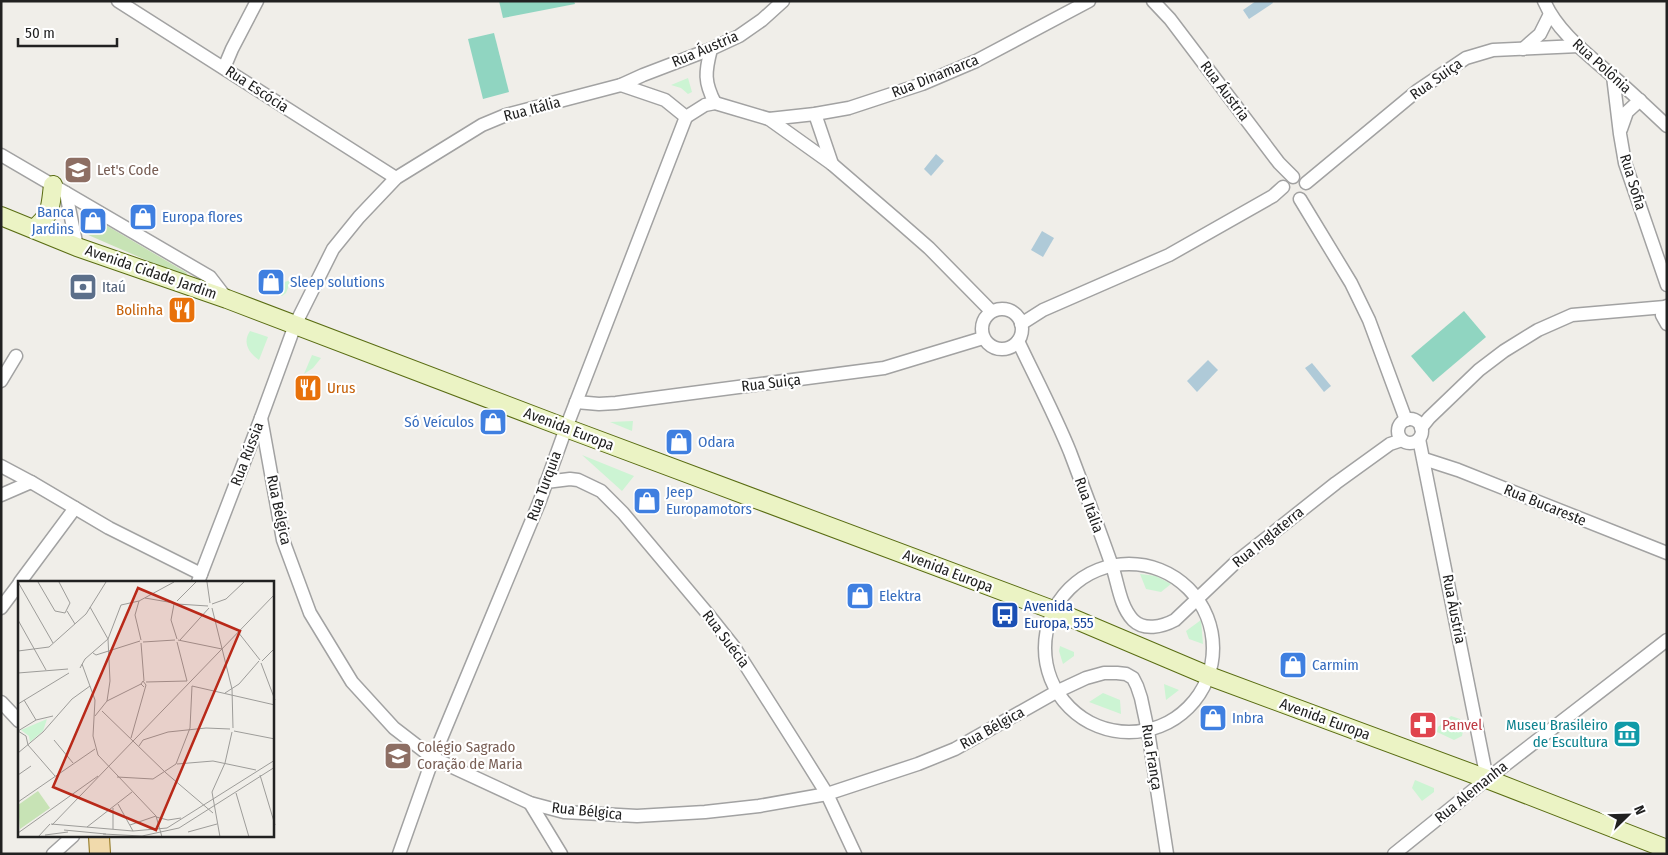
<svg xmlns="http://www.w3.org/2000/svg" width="1668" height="855" font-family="'Fira Sans Condensed',sans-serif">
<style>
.grass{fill:#c7e3b5}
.park{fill:#ccf4d3}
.pitch{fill:#90d5c1}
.water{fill:#afcad8}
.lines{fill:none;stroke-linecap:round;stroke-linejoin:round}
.street-casing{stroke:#a2a2a2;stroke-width:15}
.secondary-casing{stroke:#5a6d13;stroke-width:20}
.primary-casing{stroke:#8b6f13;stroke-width:22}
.street{stroke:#fff;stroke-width:12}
.secondary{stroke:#ebf3c4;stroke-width:18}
.primary{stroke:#f1daac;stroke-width:20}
.labels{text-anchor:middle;stroke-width:4.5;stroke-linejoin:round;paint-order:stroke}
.street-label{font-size:15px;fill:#212121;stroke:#fff}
.education-label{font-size:15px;fill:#785e54;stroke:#fff;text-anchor:start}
.shop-label{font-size:15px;fill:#366cbe;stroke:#fff;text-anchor:start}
.service-label{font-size:15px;fill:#4e5e75;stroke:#fff;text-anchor:start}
.food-label{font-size:15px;fill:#c56008;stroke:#fff;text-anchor:end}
.transit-label{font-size:15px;fill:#164399;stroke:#fff;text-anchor:start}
.health-label{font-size:15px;fill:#be3a42;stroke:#fff;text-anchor:start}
.culture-label{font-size:15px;fill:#0d838f;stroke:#fff;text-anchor:end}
.inset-road{fill:none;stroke:#9d9c99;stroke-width:1}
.view{fill:#b92919;fill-opacity:0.15;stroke:#b92919;stroke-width:2.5}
.inset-edge{fill:none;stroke:#212121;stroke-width:2.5}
</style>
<rect width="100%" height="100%" fill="#f0eee9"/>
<path class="grass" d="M 87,214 L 187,273 L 185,277 L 79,231 Z"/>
<g class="park">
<path d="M 688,78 L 692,92 L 688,94 L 681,88 L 671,85 Z"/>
<path d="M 291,280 L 286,293 L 282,296 L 265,288 Z"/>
<path d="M 250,331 L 268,337 L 259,360 C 249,353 242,343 250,331 Z"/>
<path d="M 312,355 L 321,358 L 313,368 L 304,374 Z"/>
<path d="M 633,421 L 632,431 L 610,422 Z"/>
<path d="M 582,455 L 634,476 L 622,491 Z"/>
<path d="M 1140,574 L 1156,576 L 1171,584 L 1161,592 L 1146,589 Z"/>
<path d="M 1201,620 L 1203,644 L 1189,639 L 1186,631 Z"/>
<path d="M 1060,646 L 1074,652 L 1074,656 L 1063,664 L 1059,651 Z"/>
<path d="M 1164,684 L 1179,690 L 1166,700 Z"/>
<path d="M 1103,693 L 1120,700 L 1121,714 L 1089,702 Z"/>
<path d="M 1451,716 L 1460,719 L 1464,726 L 1462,736 L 1454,740 L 1437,732 L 1438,727 Z"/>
<path d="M 1415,780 L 1434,788 L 1434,792 L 1422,801 L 1412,788 Z"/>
</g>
<g class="pitch">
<path d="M 499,1 L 574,1 L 575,4 L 503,18 Z"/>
<path d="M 494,33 L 509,92 L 483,99 L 468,39 Z"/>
<path d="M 1464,311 L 1486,337 L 1433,382 L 1411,356 Z"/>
</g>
<g class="water">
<path d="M 1256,1 L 1272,1 L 1273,3 L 1249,19 L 1243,10 Z"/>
<path d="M 936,154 L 944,161 L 931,176 L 924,169 Z"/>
<path d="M 1042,231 L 1054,238 L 1043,257 L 1031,250 Z"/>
<path d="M 1208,360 L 1218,370 L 1197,392 L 1187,381 Z"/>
<path d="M 1312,363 L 1331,386 L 1324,392 L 1305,368 Z"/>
</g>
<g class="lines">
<defs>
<g id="street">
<path d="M 118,1 L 396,178"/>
<path d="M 1153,1 L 1170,19 L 1279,163 L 1293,177"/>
<path d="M 1544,1 C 1557,31 1585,52 1609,73 C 1629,90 1648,108 1667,126"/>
<path d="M 711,49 C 705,72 704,82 715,103"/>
<path d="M 1523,49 L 1540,34 L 1550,14"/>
<path d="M 224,68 L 232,49 L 257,1"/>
<path d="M 1613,76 L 1620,134 L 1625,163 L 1667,285"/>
<path d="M 621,85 L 665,100 L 686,117"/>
<path d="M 815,114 L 832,164"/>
<path d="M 686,117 L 705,105 L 715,103 L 769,119 L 832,164 L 897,220 L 929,248 L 991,311"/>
<path d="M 769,119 L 815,114 L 849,108 L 922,84 L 976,61 L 1089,1"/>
<path d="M 1621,129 L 1627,112 L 1640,100"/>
<path d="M 1,155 L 210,277 L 227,299"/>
<path d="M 1306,183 L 1417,91 L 1466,58 L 1493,50 L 1579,46"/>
<path d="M 66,193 L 77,247"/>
<path d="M 1300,199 L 1351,283 L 1369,320 L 1406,420"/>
<path d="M 1667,306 L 1662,315 L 1667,324"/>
<circle cx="1002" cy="329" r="20"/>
<path d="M 1021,324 L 1043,310 L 1169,255 L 1273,196 L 1283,187"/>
<path d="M 1018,341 C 1035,377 1055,415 1070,452 C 1084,489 1098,526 1111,563 C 1118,581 1119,605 1133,620 C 1144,631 1162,627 1175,620 L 1235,563 L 1336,483 L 1390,444 L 1402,440"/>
<path d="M 1,381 L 16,356"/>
<path d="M 576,402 L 599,404 L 616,403 L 884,368 L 983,338"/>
<path d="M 261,418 L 283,540 L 310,613 L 352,682 L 394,728 L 433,758 L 530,803 L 564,812 L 637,816 L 705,812 L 759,806 L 827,794 L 918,764 L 955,749 L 1056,692 L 1086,678 L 1104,673 L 1117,673 L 1126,674 L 1133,678 L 1137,686 L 1141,698 L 1148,731 L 1167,854"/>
<circle cx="1410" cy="431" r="12"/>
<path d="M 1421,428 L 1429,418 L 1479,370 L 1504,351 L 1538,330 L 1572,315 L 1665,307"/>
<path d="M 1419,439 L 1487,779"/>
<path d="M 1424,459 L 1458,470 L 1667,553"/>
<path d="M 1,466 L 31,482 L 109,528 L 201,574"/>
<path d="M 546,482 L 570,479 L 578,480 L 601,491 L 623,513 L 707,613 L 734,647 L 802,754 L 827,794 L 855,854"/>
<path d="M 1,495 L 31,482"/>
<circle cx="1129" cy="648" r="84"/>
<path d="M 20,582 L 75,508"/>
<path d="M 198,582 L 261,418 L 295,325 L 333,249 L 359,217 L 396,178 L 482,125 L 506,115 L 621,85 L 643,75 L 711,49 L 739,36 L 762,20 L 783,1"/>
<path d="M 1,608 L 19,584"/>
<path d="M 1,702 L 19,721"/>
<path d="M 530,803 L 561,854"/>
<path d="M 53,854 L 73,836"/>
<path d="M 399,854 L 433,758 L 539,503 L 566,428 L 686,117"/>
<path d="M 1394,854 L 1487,779 L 1667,640"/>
</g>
<g id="secondary">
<path d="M 1,216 L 77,247 L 227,299 L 566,428 L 1053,610 L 1209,676 L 1487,779 L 1667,849"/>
<path d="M 34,229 C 52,213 50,209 53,185"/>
</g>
<path id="primary" d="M 99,836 L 100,854"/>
</defs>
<use href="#street" class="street-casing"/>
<use href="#secondary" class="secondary-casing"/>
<use href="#primary" class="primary-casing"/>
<use href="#street" class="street"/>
<use href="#secondary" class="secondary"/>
<use href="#primary" class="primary"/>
</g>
<defs>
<symbol id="school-square" viewBox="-11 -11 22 22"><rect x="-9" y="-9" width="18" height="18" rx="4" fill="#8d6e63" stroke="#fff"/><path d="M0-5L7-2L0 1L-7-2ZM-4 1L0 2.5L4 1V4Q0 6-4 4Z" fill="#fff"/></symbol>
<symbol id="shop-square" viewBox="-11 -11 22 22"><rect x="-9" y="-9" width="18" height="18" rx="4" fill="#3f7fe0" stroke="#fff"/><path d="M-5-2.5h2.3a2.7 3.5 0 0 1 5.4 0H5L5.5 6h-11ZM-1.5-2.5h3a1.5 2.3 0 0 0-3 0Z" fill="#fff"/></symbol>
<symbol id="bank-square" viewBox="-11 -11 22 22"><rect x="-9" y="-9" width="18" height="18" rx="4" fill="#5c6f8a" stroke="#fff"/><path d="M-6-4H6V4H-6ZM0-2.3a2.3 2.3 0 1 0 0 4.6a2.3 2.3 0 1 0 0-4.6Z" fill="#fff"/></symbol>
<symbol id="restaurant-square" viewBox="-11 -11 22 22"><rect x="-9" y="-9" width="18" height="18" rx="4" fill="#e8710a" stroke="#fff"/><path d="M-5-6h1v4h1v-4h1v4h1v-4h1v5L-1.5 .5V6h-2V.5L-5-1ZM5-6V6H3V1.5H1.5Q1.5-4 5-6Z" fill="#fff"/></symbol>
<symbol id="bus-square" viewBox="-11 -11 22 22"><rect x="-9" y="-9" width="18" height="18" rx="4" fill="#1a4fb4" stroke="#fff"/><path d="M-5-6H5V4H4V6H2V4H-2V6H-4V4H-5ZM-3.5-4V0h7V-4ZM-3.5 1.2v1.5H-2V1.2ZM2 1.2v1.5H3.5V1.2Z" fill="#fff"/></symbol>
<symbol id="pharmacy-square" viewBox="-11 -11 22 22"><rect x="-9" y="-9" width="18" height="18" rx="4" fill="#e0444e" stroke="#fff"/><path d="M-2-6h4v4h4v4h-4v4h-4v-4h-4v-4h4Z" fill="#fff"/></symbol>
<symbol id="museum-square" viewBox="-11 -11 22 22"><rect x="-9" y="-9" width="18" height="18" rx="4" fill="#0f9aa8" stroke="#fff"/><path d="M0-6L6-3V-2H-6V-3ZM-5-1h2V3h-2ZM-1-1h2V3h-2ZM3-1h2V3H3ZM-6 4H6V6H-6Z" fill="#fff"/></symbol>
</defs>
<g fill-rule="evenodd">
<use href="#school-square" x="62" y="154" width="32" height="32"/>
<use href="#shop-square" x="127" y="201" width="32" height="32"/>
<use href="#shop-square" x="77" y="205" width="32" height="32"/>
<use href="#shop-square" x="255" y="266" width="32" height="32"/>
<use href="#bank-square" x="67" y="271" width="32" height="32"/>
<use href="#restaurant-square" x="166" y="294" width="32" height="32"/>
<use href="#restaurant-square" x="292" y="372" width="32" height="32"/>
<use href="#shop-square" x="477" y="406" width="32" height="32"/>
<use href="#shop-square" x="663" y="426" width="32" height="32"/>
<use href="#shop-square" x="631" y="485" width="32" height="32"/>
<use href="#shop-square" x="844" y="580" width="32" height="32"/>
<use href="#bus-square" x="989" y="599" width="32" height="32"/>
<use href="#shop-square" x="1277" y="649" width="32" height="32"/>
<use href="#shop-square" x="1197" y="702" width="32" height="32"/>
<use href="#pharmacy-square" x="1407" y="709" width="32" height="32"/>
<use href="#museum-square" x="1611" y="718" width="32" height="32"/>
<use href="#school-square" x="382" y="740" width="32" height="32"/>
</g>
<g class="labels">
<g class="street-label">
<text transform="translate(705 49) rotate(-23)" y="5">Rua Áustria</text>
<text transform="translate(1602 66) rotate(42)" y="5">Rua Polônia</text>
<text transform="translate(935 76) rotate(-22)" y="5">Rua Dinamarca</text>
<text transform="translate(1436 79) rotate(-35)" y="5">Rua Suiça</text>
<text transform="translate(257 89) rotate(33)" y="5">Rua Escócia</text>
<text transform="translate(1225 91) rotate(53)" y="5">Rua Áustria</text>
<text transform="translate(532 109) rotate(-15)" y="5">Rua Itália</text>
<text transform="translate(1633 182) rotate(73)" y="5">Rua Sofia</text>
<text transform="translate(151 272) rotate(19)" y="5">Avenida Cidade Jardim</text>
<text transform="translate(771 383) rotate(-7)" y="5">Rua Suiça</text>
<text transform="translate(569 429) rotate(21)" y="5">Avenida Europa</text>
<text transform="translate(247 454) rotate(-69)" y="5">Rua Rússia</text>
<text transform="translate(544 486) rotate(-70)" y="5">Rua Turquia</text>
<text transform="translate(1089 505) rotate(70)" y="5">Rua Itália</text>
<text transform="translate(1545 505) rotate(22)" y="5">Rua Bucareste</text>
<text transform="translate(279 510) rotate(78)" y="5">Rua Bélgica</text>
<text transform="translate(1268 537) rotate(-39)" y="5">Rua Inglaterra</text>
<text transform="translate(948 571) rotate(21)" y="5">Avenida Europa</text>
<text transform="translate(1454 609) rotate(79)" y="5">Rua Áustria</text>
<text transform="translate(726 639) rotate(53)" y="5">Rua Suécia</text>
<text transform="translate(1325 719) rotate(20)" y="5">Avenida Europa</text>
<text transform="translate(992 728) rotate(-29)" y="5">Rua Bélgica</text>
<text transform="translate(1152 757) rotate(81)" y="5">Rua França</text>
<text transform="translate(1471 792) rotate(-39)" y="5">Rua Alemanha</text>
<text transform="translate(587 811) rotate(6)" y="5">Rua Bélgica</text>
</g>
<g class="education-label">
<text x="97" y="175">Let's Code</text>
<text x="417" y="752">Colégio Sagrado<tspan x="417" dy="17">Coração de Maria</tspan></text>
</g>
<g class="shop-label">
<text x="74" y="217" text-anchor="end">Banca<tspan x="74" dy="17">Jardins</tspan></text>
<text x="162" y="222">Europa flores</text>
<text x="290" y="287">Sleep solutions</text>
<text x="474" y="427" text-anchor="end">Só Veículos</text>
<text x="698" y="447">Odara</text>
<text x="666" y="497">Jeep<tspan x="666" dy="17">Europamotors</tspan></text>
<text x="879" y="601">Elektra</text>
<text x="1312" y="670">Carmim</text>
<text x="1232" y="723">Inbra</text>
</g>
<g class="service-label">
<text x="102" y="292">Itaú</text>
</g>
<g class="food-label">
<text x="163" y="315">Bolinha</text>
<text x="327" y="393" text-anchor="start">Urus</text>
</g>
<g class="transit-label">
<text x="1024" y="611">Avenida<tspan x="1024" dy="17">Europa, 555</tspan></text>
</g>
<g class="health-label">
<text x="1442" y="730">Panvel</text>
</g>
<g class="culture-label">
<text x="1608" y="730">Museu Brasileiro<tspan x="1608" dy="17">de Escultura</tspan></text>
</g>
</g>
<g transform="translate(18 581)">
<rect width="256" height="256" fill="#f0eee9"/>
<path d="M 20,210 L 32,227 L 2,248 L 0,224 Z" fill="#c7e3b5"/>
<path d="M 29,138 L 25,150 L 12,161 L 11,155 L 3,149 Z" fill="#ccf4d3"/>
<path class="inset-road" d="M 0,1 L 35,62M 20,1 L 37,30 L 47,32M 41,1 L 52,22 L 47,32M 189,1 L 192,22M 127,17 L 156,22M 121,20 L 117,34 L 123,59M 159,20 L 178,1M 156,23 L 153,39 L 159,58M 159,23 L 190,25M 194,23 L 208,18 L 226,1M 72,26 L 90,58 L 92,100 L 89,120M 194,27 L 214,108 L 215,147M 49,30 L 57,43M 0,39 L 28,89M 220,51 L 242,79M 160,59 L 204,68M 162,59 L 191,27M 125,61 L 157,59M 123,62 L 126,100M 0,70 L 31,66 L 68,33 L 88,1M 75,72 L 78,74 L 122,60M 244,80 L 257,67M 243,82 L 257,119M 64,83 L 77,119 L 75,155 L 80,174 L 138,235 L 144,256M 62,87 L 67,78 L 90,58 L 103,24 L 121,20 L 156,1M 0,92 L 50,88M 128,101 L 169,100 L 159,61M 207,112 L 221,103 L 241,80M 6,119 L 18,139M 0,123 L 51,92M 84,130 L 148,192 L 195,232M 77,135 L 89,120 L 123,103M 0,150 L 8,155 L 10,164 L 37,195M 0,150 L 18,139 L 35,135M 216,150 L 257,158M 113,157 L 128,104 L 125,100 L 123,103 L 126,106M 36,159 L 55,182M 121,165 L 125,159 L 150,151 L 188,147 L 212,148M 0,172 L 25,151 L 54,118 L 72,105M 159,183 L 195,180 L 238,189M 0,194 L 13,185M 242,194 L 257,244M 99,196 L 135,198 L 158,183 L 172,147 L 174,105 L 257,124M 218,212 L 231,256M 0,221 L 77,168M 100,223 L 115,250M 95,227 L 95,248M 138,236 L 150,239 L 163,237M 33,243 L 115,250 L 149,247 L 257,179M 34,244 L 257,13M 112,244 L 138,235M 69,246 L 114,211M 46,249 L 88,253M 170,251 L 199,243M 0,252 L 80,195M 85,253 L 124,255 L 161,247 L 257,186M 27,254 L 50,251M 20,256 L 32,243M 202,256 L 194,211 L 207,182 L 214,151"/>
<path class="view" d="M 120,7 L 222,50 L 138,249 L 35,206 Z"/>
<rect width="256" height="256" class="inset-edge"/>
</g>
<rect width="1668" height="855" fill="none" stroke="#212121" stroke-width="5"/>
<g transform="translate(1628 815) rotate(67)" stroke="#ffffff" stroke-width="4" paint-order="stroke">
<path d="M0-4L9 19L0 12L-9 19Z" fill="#212121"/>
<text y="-8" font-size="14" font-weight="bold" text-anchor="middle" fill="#212121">N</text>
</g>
<path d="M18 38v8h99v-8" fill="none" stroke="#212121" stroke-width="2.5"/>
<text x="25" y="38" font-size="15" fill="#212121" stroke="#ffffff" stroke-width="4" paint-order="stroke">50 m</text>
</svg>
